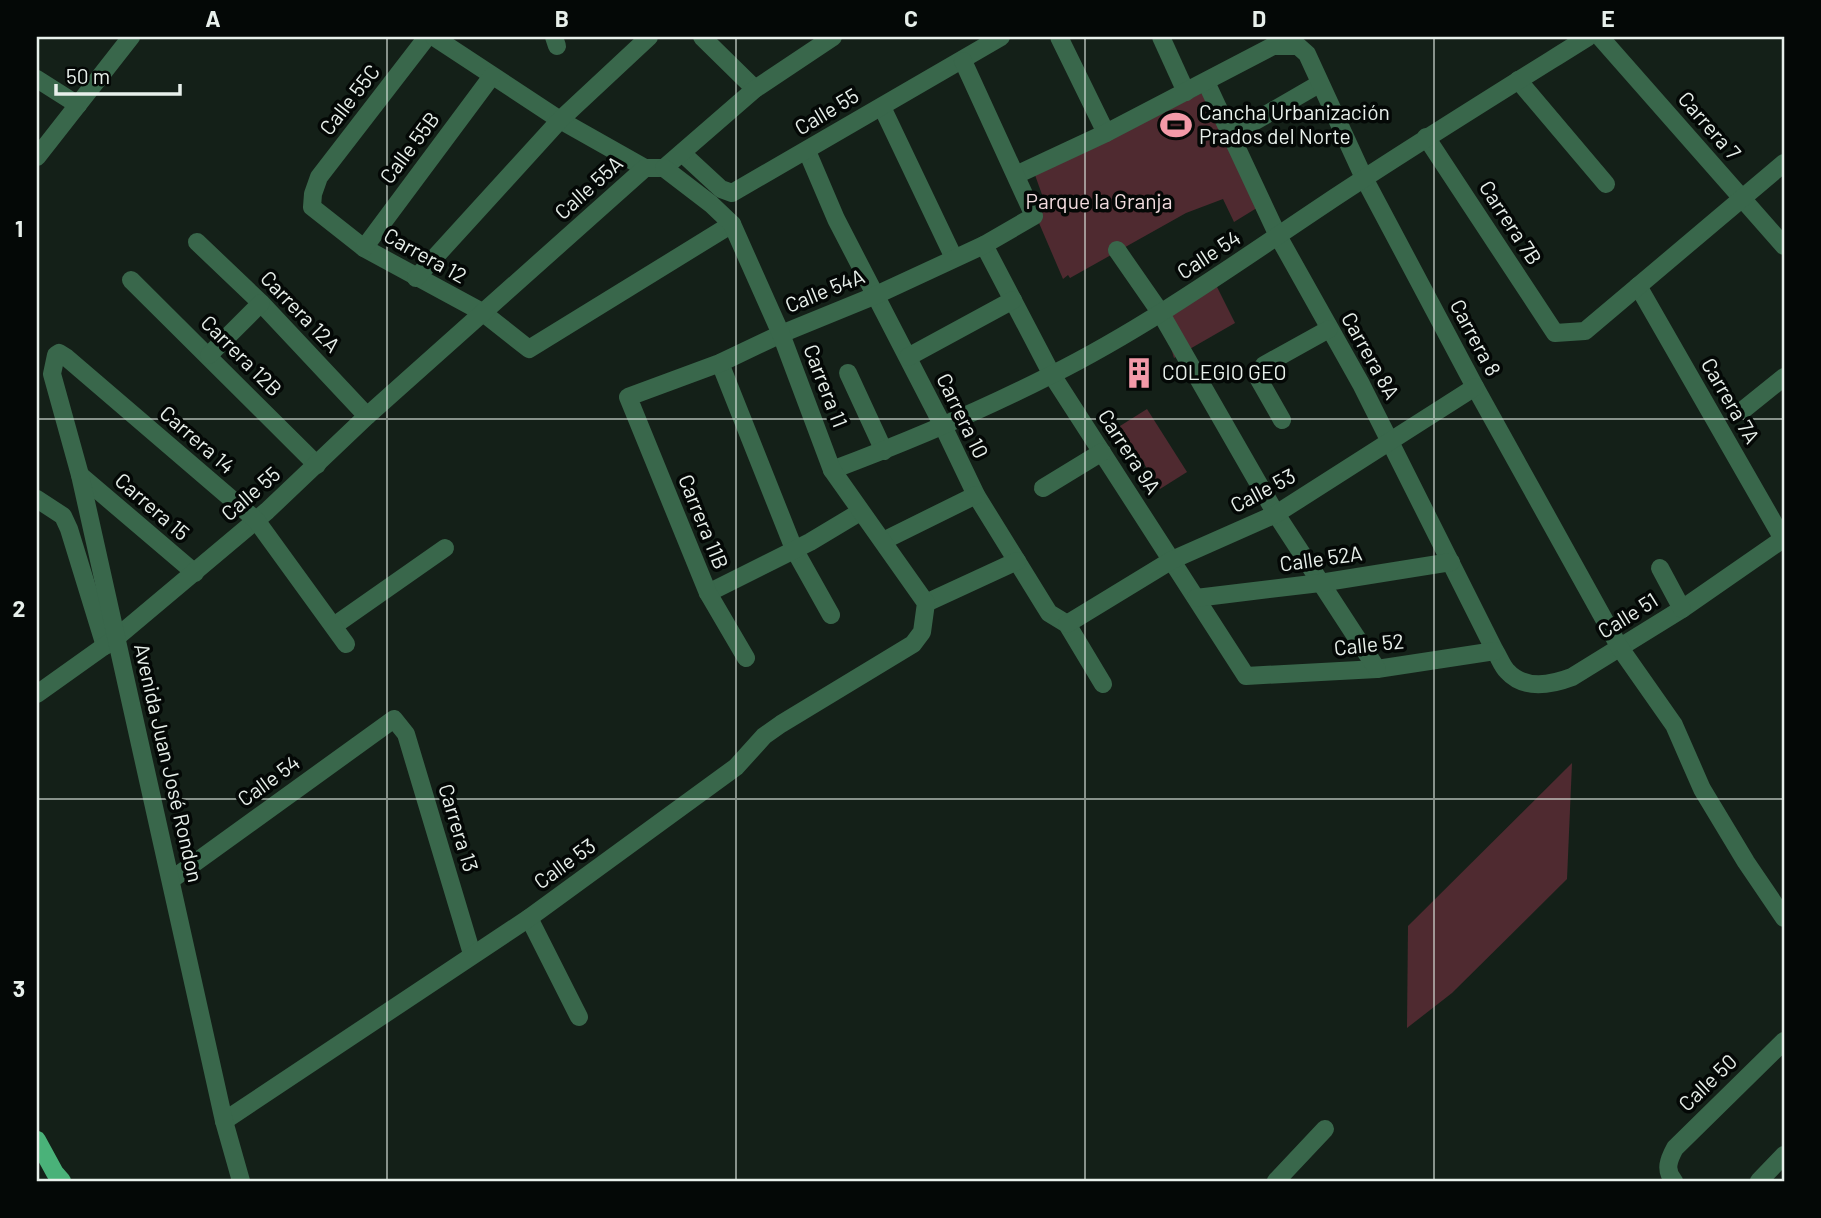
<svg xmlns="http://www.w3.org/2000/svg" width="1821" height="1218" font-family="Barlow,sans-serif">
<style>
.green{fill:#4f2a30}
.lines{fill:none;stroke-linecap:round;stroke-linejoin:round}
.minor{stroke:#39674b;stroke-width:18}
.major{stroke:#4ab279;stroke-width:18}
.grid{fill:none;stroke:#e8f0eb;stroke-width:2;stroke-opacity:0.55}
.labels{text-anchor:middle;stroke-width:7;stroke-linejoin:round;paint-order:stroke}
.street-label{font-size:21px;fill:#e8f0eb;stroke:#040806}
.poi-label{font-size:21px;fill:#e8f0eb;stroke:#040806;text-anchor:start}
.park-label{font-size:21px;fill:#f2dcdf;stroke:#040806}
.neatline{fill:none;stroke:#e8f0eb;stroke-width:2.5}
.grid-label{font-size:23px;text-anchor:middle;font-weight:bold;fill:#e8f0eb}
</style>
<rect width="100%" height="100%" fill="#142018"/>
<g class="green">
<path d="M 1204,92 L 1260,206 L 1234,222 L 1223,199 L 1186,213 L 1070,278 L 1068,275 L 1063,279 L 1033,209 L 1045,203 L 1035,175 Z"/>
<path d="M 1214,281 L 1235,323 L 1174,358 L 1160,312 Z"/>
<path d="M 1147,409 L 1187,472 L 1160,489 L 1120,426 Z"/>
<path d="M 1572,763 L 1567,879 L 1452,993 L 1407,1028 L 1408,926 Z"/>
</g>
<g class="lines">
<g class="minor">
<path d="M 427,37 L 319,177 L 313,194 L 312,207 L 364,248 L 482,312 L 529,349 L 732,224"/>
<path d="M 434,37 L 560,120 L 645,168"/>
<path d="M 554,37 L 557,46"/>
<path d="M 702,37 L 755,89"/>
<path d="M 1059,37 L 1106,133"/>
<path d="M 1161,37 L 1186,92"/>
<path d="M 1600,37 L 1784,246"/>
<path d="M 37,79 L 78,105"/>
<path d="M 1518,80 L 1606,184"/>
<path d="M 1206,82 L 1278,236 L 1361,384 L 1495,651 C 1499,657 1502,666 1507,671 C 1524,690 1551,685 1572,677 L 1682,609 L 1783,539 L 1638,286"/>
<path d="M 882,107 L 954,258"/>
<path d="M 1231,135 L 1319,84"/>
<path d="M 1426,137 L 1555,333 L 1585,331 L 1784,163"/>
<path d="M 807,151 L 836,219 L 943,426 L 976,495 L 1044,605 L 1049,613 L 1067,624 L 1103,684"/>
<path d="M 682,153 L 721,189 L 732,193 L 1001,37"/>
<path d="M 37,157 L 131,37"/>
<path d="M 1016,175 L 1106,133 L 1273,46 L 1298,46 L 1307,54 L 1364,178 L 1475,387 L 1620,648 L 1674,725 L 1702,789 L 1746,862 L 1784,918"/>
<path d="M 197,242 L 261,303 L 367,416"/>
<path d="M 984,245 L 1052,375 L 1246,676 L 1377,669 L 1495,651"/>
<path d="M 364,248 L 492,76"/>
<path d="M 1117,250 L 1160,312 L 1276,514 L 1377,669"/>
<path d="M 416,278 L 560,120 L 649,37"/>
<path d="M 131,280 L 317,465"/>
<path d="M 209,355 L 261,303"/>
<path d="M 908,357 L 1013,300"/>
<path d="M 720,363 L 794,549 L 831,615"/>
<path d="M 848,373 L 884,451"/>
<path d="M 1743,410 L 1784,377"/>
<path d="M 1282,420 L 1257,376 L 1264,365 L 1329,329"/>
<path d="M 832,470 C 907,442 980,411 1051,375 C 1147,327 1235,264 1325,204 C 1411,147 1500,92 1588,37"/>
<path d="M 80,475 L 195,573"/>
<path d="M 1043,488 L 1102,452"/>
<path d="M 37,499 L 63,516 L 69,529 L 105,646"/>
<path d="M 883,541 L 976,495"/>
<path d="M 1660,568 L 1682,609"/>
<path d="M 708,593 L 810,542 L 860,512"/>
<path d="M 1196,598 L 1320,583 L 1451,562"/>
<path d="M 926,603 L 1017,561"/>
<path d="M 1067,624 L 1172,560 L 1276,514 L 1475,387"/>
<path d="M 335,625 L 445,548"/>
<path d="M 746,658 L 708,593 L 628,397 L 720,363 L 781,334 L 874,296 L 984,245 L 1034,216 L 963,61"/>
<path d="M 37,694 L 117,637 L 267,511 L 367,416 L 645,168 L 664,168 L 755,89 L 833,37"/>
<path d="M 171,880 L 394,719 L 406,734 L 472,954"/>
<path d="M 529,918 L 579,1017"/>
<path d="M 224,1121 L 529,918 L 736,767 L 764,736 L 781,724 L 913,644 L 922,632 L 926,603 L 832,470 L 781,334 L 732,224 L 711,204 L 664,168"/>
<path d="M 241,1181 L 224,1121 L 80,475 L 52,374 L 56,355 L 59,353 L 67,358 L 256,520 L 346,644"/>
<path d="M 1276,1181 L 1325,1129"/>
<path d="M 1674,1181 C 1664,1170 1669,1159 1675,1148 L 1784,1041"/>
<path d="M 1759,1181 L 1784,1155"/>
</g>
<path class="major" d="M 37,1140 L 55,1173 L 62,1181"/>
</g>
<path class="grid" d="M 387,37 L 387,1181M 736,37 L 736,1181M 1085,37 L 1085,1181M 1434,37 L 1434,1181M 37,419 L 1784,419M 37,799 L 1784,799"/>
<defs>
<symbol id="stadium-bare" viewBox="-9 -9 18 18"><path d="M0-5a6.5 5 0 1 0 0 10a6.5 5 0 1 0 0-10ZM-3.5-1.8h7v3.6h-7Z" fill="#f39aa8" stroke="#040806" stroke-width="2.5" paint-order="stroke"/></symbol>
<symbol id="building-bare" viewBox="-9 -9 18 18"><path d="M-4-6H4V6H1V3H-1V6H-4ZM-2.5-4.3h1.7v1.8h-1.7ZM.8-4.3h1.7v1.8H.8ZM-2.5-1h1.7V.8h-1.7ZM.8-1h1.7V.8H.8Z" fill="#f39aa8" stroke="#040806" stroke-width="2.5" paint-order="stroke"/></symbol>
</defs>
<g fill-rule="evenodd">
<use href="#stadium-bare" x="1154" y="103" width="44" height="44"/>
<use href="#building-bare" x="1117" y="351" width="44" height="44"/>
</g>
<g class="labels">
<g class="street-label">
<text transform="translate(350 100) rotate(-52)" y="7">Calle 55C</text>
<text transform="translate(827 112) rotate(-31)" y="7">Calle 55</text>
<text transform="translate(1709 126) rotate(49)" y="7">Carrera 7</text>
<text transform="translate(410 148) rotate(-53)" y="7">Calle 55B</text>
<text transform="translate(589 188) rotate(-42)" y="7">Calle 55A</text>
<text transform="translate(1510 223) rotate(57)" y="7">Carrera 7B</text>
<text transform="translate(1209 255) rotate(-33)" y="7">Calle 54</text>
<text transform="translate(425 256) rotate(29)" y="7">Carrera 12</text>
<text transform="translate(825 291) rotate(-22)" y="7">Calle 54A</text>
<text transform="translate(300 312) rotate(46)" y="7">Carrera 12A</text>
<text transform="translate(1475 338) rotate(62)" y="7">Carrera 8</text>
<text transform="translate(241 356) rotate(45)" y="7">Carrera 12B</text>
<text transform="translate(1370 356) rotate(61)" y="7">Carrera 8A</text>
<text transform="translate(825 386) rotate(69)" y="7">Carrera 11</text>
<text transform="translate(1730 401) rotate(60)" y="7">Carrera 7A</text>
<text transform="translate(962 416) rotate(64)" y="7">Carrera 10</text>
<text transform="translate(197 440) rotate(41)" y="7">Carrera 14</text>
<text transform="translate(1129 452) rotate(57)" y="7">Carrera 9A</text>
<text transform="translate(1263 491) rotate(-28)" y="7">Calle 53</text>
<text transform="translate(251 494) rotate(-41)" y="7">Calle 55</text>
<text transform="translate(152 507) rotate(41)" y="7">Carrera 15</text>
<text transform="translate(703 522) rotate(68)" y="7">Carrera 11B</text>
<text transform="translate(1321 559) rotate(-8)" y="7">Calle 52A</text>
<text transform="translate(1628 616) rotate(-32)" y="7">Calle 51</text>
<text transform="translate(1369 645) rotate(-6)" y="7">Calle 52</text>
<text transform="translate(168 763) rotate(77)" y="7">Avenida Juan José Rondon</text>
<text transform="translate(269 781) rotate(-36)" y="7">Calle 54</text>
<text transform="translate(458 828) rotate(73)" y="7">Carrera 13</text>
<text transform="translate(565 864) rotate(-36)" y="7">Calle 53</text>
<text transform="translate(1708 1083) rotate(-44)" y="7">Calle 50</text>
</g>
<g class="poi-label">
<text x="1199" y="120">Cancha Urbanización<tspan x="1199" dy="24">Prados del Norte</tspan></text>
<text x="1162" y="380">COLEGIO GEO</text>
</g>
<g class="park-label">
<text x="1099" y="209">Parque la Granja</text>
</g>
</g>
<rect width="1821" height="1218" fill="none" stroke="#040806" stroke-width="77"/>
<path d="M56 84v10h124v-10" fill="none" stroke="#e8f0eb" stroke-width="3.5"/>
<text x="66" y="84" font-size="21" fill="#e8f0eb" stroke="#040806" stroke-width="5" paint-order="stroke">50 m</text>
<rect x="38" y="38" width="1745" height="1142" class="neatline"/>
<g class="grid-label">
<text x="213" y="27">A</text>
<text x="562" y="27">B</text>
<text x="911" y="27">C</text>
<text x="1259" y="27">D</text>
<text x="1608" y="27">E</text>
<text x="19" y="237">1</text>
<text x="19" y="617">2</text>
<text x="19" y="997">3</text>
</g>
</svg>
